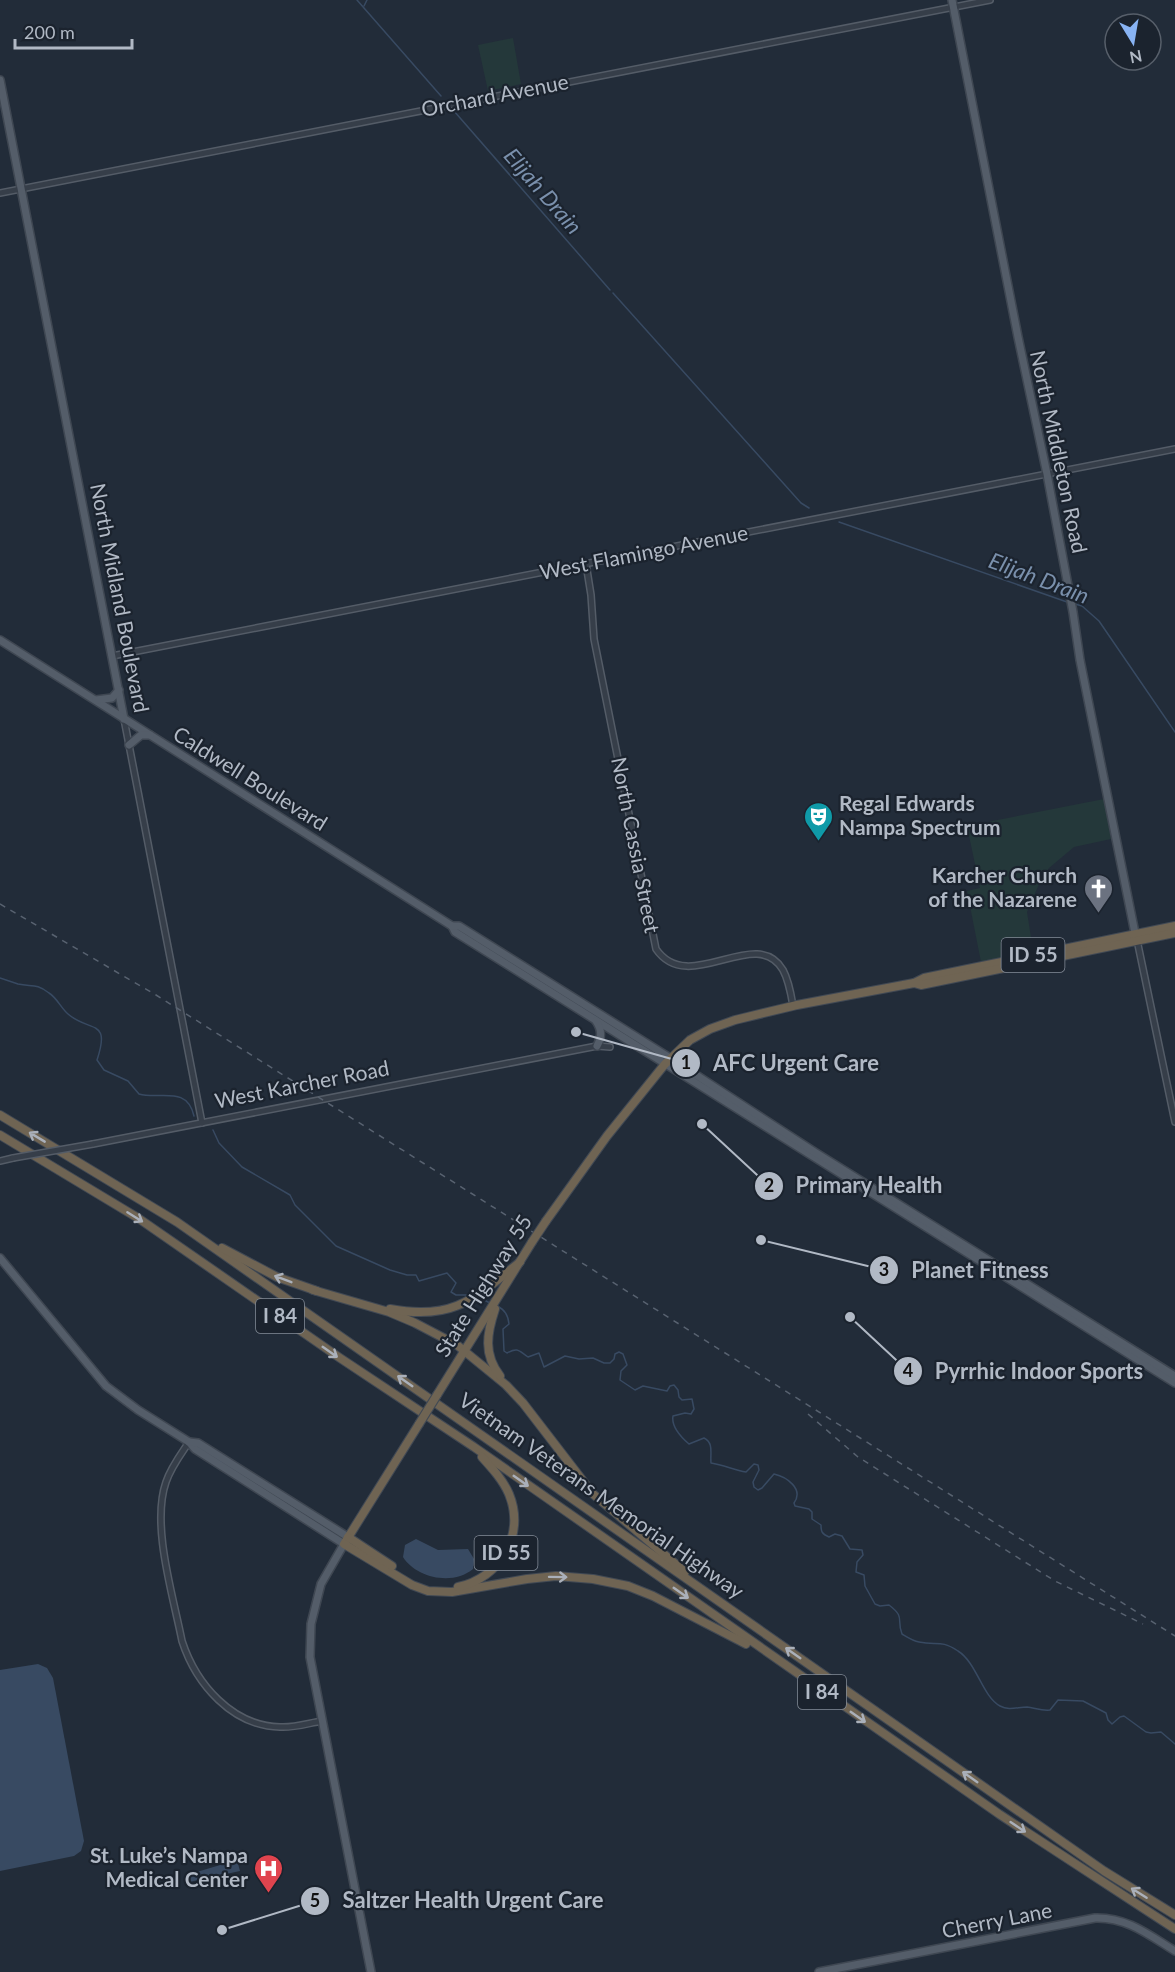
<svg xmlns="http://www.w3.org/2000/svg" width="1175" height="1972" font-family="Lato,sans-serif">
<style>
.green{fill:#24383a}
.water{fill:#384a62}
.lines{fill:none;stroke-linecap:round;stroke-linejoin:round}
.stream{stroke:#384a62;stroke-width:1.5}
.minor-casing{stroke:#545c67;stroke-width:8}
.major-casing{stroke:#3f4752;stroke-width:10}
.highway-casing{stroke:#414954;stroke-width:10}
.minor{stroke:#363e49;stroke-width:5}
.major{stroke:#545d69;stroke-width:7}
.highway{stroke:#6f6453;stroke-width:8}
.rail{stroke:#586270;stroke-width:1.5;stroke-dasharray:6 6;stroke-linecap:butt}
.minor-bridge-casing{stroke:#545c67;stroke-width:8;stroke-linecap:butt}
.highway-bridge-casing{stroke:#414954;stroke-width:10;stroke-linecap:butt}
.minor-bridge{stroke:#363e49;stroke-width:5}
.highway-bridge{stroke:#6f6453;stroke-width:8}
.oneway{stroke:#aab0ba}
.labels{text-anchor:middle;stroke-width:4.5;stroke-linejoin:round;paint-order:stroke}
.shield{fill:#1b232e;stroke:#848c98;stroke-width:1.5}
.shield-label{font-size:20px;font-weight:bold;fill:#b1b9c5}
.street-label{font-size:21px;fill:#b1b9c5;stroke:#1b232e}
.poi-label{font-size:21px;font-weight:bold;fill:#b1b9c5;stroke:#1b232e;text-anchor:end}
.water-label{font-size:22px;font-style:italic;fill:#7a90ac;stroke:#1b232e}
.leader{fill:none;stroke:#b1b9c5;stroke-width:2}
.callout-dot{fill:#b1b9c5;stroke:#1b232e;stroke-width:2}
.mark-label{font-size:18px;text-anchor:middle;font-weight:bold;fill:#111}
.callout-label{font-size:22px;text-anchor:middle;font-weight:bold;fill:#b1b9c5;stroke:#1b232e;stroke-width:4.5;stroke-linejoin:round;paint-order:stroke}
</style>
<rect width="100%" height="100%" fill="#222c39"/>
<g class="green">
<path d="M 513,38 L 521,84 L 488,91 L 478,45 Z"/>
<path d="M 1104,799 L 1111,839 L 1074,847 L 1049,868 L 1042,877 L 1027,912 L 1033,950 L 981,962 L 967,891 L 980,888 L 967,826 Z"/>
</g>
<g class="water">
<path d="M 416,1539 L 438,1550 L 468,1549 L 474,1559 L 473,1569 C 453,1586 416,1578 403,1557 L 405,1545 Z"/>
<path d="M 38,1664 L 47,1668 L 53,1678 L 84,1841 L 81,1851 L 74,1856 L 0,1871 L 0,1670 Z"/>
<path d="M 237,1860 L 240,1871 L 189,1882 L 190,1874 Z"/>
</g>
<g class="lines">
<g class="stream">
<path d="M 357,0 L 441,96"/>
<path d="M 364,6 L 367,0"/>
<path d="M 454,111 L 610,290"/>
<path d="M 613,293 L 801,503 L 809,508"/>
<path d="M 839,522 L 1067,602"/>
<path d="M 1075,604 L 1082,606 L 1099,621 L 1175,732"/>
<path d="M 0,978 C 6,980 12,982 18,984 C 32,987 36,983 49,993 C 57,998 61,1008 68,1014 C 90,1033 111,1018 97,1060 L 104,1070 L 128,1081 L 139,1094 C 160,1100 187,1085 194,1116"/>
<path d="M 213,1130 L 219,1143 L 242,1167 L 290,1195 L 295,1205 L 336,1246 L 390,1270 L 407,1275 L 416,1275 L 419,1281 L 447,1273 L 456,1283 L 451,1292 L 456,1295 L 470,1295"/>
<path d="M 478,1297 L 490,1303"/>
<path d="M 497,1306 C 505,1310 508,1315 509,1324 L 503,1329 L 504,1351 L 507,1353 C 518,1347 519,1351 528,1357 L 539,1353 L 544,1367 L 565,1356 L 579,1359 L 593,1358 L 604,1363 L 610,1363 L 614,1359 L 615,1354 L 619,1352 L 623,1354 L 627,1365 L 621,1371 L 620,1380 L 635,1390 L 643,1386 L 667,1391 L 670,1386 L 674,1385 L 678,1390 L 679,1397 L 682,1400 L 692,1399 L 694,1409 L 691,1414 L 685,1413 L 673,1416 C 671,1427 681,1437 689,1444 L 704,1438 C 714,1443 710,1453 711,1463 C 724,1465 734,1470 746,1472 L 754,1464 L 758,1465 L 759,1470 L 753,1482 L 754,1487 L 758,1490 L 762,1488 L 774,1474 C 787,1477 804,1489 794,1503 L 795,1506 L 809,1509 L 812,1512 L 812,1519 L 821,1525 C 821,1532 822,1534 829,1537 L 835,1534 L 842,1536 L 850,1549 L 862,1550 L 863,1555 L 857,1562 L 856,1572 L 864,1575 L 865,1586 L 875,1604 L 880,1606 L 889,1605 C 906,1618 896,1619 902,1634 C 907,1637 913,1641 919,1642 C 937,1646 940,1639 958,1651 C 977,1663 982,1696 1000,1706 C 1009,1711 1018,1707 1027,1707 C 1035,1708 1042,1711 1050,1710 L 1058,1700 L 1083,1701 L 1106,1713 L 1108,1720 L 1112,1724 L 1120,1717 L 1124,1716 L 1146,1732 L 1151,1733 L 1161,1732 L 1175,1744"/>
</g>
<defs>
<g id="minor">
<path d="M 0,193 L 990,0"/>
<path d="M 586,564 L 591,595 L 594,639 L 656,949 C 689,997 756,924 783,970 C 789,981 791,994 793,1006"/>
<path d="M 112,656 L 1175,449"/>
<path d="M 124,719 L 202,1123"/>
<path d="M 1137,940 L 1175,1122"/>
<path d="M 93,1144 L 597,1046 L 610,1047"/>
<path d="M 0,1161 L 13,1158"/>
<path d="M 189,1442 C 181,1454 171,1467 166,1482 C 151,1525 173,1595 182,1641 C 196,1684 232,1726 280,1727 C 294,1728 309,1723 322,1721"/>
</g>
<g id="major">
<path d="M 952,0 L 1018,337 L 1047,474 L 1073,612 L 1080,660 L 1136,938"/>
<path d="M 0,80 L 124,719"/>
<path d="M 0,640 L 452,926 L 455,932 L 1175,1383"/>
<path d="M 96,700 L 112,698 L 119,690"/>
<path d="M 129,745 L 141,735 L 150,735"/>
<path d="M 452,926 L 459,926 L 670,1058 L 816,1153 L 1175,1376"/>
<path d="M 596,1021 C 602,1030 602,1037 597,1046"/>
<path d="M 0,1258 L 106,1386 L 138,1410 L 189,1442 L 195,1449 L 344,1544 L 321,1584 L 311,1624 L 310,1657 L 371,1972"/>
<path d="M 189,1442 L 198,1443 L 348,1537"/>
<path d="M 819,1972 L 1095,1918 C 1127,1917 1149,1935 1175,1951"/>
</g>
<g id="highway">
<path d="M 914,983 L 924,978 L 1175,926"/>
<path d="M 0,1115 L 177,1222 L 1104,1871 L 1175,1915"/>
<path d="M 0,1135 L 138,1218 L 340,1358 L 474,1447 L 999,1814 L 1175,1929"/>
<path d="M 546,1221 L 607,1136 L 665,1064 L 690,1040 L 710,1029 L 735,1020 L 797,1005 L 914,983 L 921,985 L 1175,933"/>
<path d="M 222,1248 L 277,1277 L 317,1291"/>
<path d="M 313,1290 L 389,1312 L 415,1323 L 457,1345 L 506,1385 L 523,1403 L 593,1494 L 685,1572"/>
<path d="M 390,1309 C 453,1321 474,1299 520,1262"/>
<path d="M 495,1309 C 487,1333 483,1354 500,1376"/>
<path d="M 437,1395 L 532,1242"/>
<path d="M 419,1424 L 344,1544 L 412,1585 L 428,1591 L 452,1592 L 527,1579 L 556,1576 L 593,1579 L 628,1586 L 653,1596 L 746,1644"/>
<path d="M 348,1537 L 392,1566"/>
<path d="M 458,1587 C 500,1578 526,1535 509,1494 C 503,1480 492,1468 482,1457"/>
</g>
</defs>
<use href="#minor" class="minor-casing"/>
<use href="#major" class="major-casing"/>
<use href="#highway" class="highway-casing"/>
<use href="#minor" class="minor"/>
<use href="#major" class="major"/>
<use href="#highway" class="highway"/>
<g class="rail">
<path d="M 0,904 L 156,995 L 1175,1636"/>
<path d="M 808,1414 L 858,1457 L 1055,1581 L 1143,1624"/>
</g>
<defs>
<path id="minor-bridge" d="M 13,1158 L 93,1144"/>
<g id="highway-bridge">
<path d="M 532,1242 L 546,1221"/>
<path d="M 419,1424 L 437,1395"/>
</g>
</defs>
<use href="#minor-bridge" class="minor-bridge-casing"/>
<use href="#highway-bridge" class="highway-bridge-casing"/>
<use href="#minor-bridge" class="minor-bridge"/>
<use href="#highway-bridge" class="highway-bridge"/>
</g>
<defs><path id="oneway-shaft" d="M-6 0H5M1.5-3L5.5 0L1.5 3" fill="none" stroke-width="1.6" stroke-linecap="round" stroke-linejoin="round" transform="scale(1.5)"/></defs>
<g class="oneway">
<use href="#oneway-shaft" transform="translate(37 1137) rotate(-149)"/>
<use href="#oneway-shaft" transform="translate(135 1217) rotate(32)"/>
<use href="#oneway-shaft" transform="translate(283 1279) rotate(-159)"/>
<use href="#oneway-shaft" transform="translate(330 1352) rotate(35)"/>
<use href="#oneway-shaft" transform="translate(405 1381) rotate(-145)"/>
<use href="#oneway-shaft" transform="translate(521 1481) rotate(35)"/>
<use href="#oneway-shaft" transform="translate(558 1577) rotate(1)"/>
<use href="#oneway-shaft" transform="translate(681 1593) rotate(35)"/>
<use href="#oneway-shaft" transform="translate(793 1653) rotate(-145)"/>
<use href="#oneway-shaft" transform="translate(858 1717) rotate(35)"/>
<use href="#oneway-shaft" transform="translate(970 1777) rotate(-145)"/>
<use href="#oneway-shaft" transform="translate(1018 1827) rotate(34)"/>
<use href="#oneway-shaft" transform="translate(1139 1893) rotate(-148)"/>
</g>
<defs>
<symbol id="theatre-pin" viewBox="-11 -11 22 30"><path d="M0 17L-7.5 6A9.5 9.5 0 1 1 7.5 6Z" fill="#0f9aa8" stroke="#1b232e"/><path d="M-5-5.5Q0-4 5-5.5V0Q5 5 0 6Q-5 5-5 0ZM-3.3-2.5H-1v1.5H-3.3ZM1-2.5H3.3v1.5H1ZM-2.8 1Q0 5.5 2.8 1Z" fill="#fff"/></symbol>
<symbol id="church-pin" viewBox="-11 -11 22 30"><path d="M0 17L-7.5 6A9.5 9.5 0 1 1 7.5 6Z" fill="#6b7280" stroke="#1b232e"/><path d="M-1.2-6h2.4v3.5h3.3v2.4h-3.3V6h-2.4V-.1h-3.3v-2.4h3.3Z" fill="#fff"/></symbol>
<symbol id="hospital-pin" viewBox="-11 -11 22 30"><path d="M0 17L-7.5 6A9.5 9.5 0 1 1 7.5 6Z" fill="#e0444e" stroke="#1b232e"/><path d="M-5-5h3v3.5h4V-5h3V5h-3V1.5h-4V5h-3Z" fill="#fff"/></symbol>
</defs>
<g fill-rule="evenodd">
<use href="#theatre-pin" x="802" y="800" width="33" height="45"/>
<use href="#church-pin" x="1082" y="872" width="33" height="45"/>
<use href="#hospital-pin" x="252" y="1852" width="33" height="45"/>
</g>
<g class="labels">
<g class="shield">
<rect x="1001.5" y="938" width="63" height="34" rx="4.5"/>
<rect x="256" y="1299" width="48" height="34" rx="4.5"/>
<rect x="474.5" y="1536" width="63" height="34" rx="4.5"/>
<rect x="798" y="1675" width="48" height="34" rx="4.5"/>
</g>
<g class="shield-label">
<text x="1033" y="962">ID 55</text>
<text x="280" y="1323">I 84</text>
<text x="506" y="1560">ID 55</text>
<text x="822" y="1699">I 84</text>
</g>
<g class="street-label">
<text transform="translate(495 96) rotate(-11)" y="7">Orchard Avenue</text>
<text transform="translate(1058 452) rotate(78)" y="7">North Middleton Road</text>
<text transform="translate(644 553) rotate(-11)" y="7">West Flamingo Avenue</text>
<text transform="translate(119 598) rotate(79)" y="7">North Midland Boulevard</text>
<text transform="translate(250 779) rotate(32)" y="7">Caldwell Boulevard</text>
<text transform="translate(635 845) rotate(79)" y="7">North Cassia Street</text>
<text transform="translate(302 1085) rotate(-11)" y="7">West Karcher Road</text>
<text transform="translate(484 1286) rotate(-58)" y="7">State Highway 55</text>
<text transform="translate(601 1496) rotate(35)" y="7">Vietnam Veterans Memorial Highway</text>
<text transform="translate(997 1921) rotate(-11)" y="7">Cherry Lane</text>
</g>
<g class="poi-label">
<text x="839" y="811" text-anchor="start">Regal Edwards<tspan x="839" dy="24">Nampa Spectrum</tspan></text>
<text x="1077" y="883">Karcher Church<tspan x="1077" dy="24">of the Nazarene</tspan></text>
<text x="248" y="1863">St. Luke’s Nampa<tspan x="248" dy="24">Medical Center</tspan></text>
</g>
<g class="water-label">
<text transform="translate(543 191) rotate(49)" y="8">Elijah Drain</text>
<text transform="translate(1039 578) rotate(21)" y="8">Elijah Drain</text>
</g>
</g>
<path class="leader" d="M576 1032L686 1063M702 1124L769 1186M761 1240L884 1270M850 1317L908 1371M222 1930L315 1901"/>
<g class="callout-dot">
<circle cx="576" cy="1032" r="6"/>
<circle cx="702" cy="1124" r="6"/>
<circle cx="761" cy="1240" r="6"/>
<circle cx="850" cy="1317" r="6"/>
<circle cx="222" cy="1930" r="6"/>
<circle cx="686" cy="1063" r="15"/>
<circle cx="769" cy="1186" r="15"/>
<circle cx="884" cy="1270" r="15"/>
<circle cx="908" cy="1371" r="15"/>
<circle cx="315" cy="1901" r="15"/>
</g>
<g class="mark-label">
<text x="686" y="1069">1</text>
<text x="769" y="1192">2</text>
<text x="884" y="1276">3</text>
<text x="908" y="1377">4</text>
<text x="315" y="1907">5</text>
</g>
<g class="callout-label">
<text x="796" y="1071">AFC Urgent Care</text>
<text x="869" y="1193">Primary Health</text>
<text x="980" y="1278">Planet Fitness</text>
<text x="1039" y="1379">Pyrrhic Indoor Sports</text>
<text x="473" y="1908">Saltzer Health Urgent Care</text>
</g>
<g transform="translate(1133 42) rotate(169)"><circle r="28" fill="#1b232e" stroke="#575f6a" stroke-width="1.5"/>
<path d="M0-4.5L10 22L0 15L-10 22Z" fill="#88b3f3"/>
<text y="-9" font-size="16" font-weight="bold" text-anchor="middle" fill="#b1b9c5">N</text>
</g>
<path d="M15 39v9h117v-9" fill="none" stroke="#b1b9c5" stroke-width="3"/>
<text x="24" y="39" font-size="18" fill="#b1b9c5" stroke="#1b232e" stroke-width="4.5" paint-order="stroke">200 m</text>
</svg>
